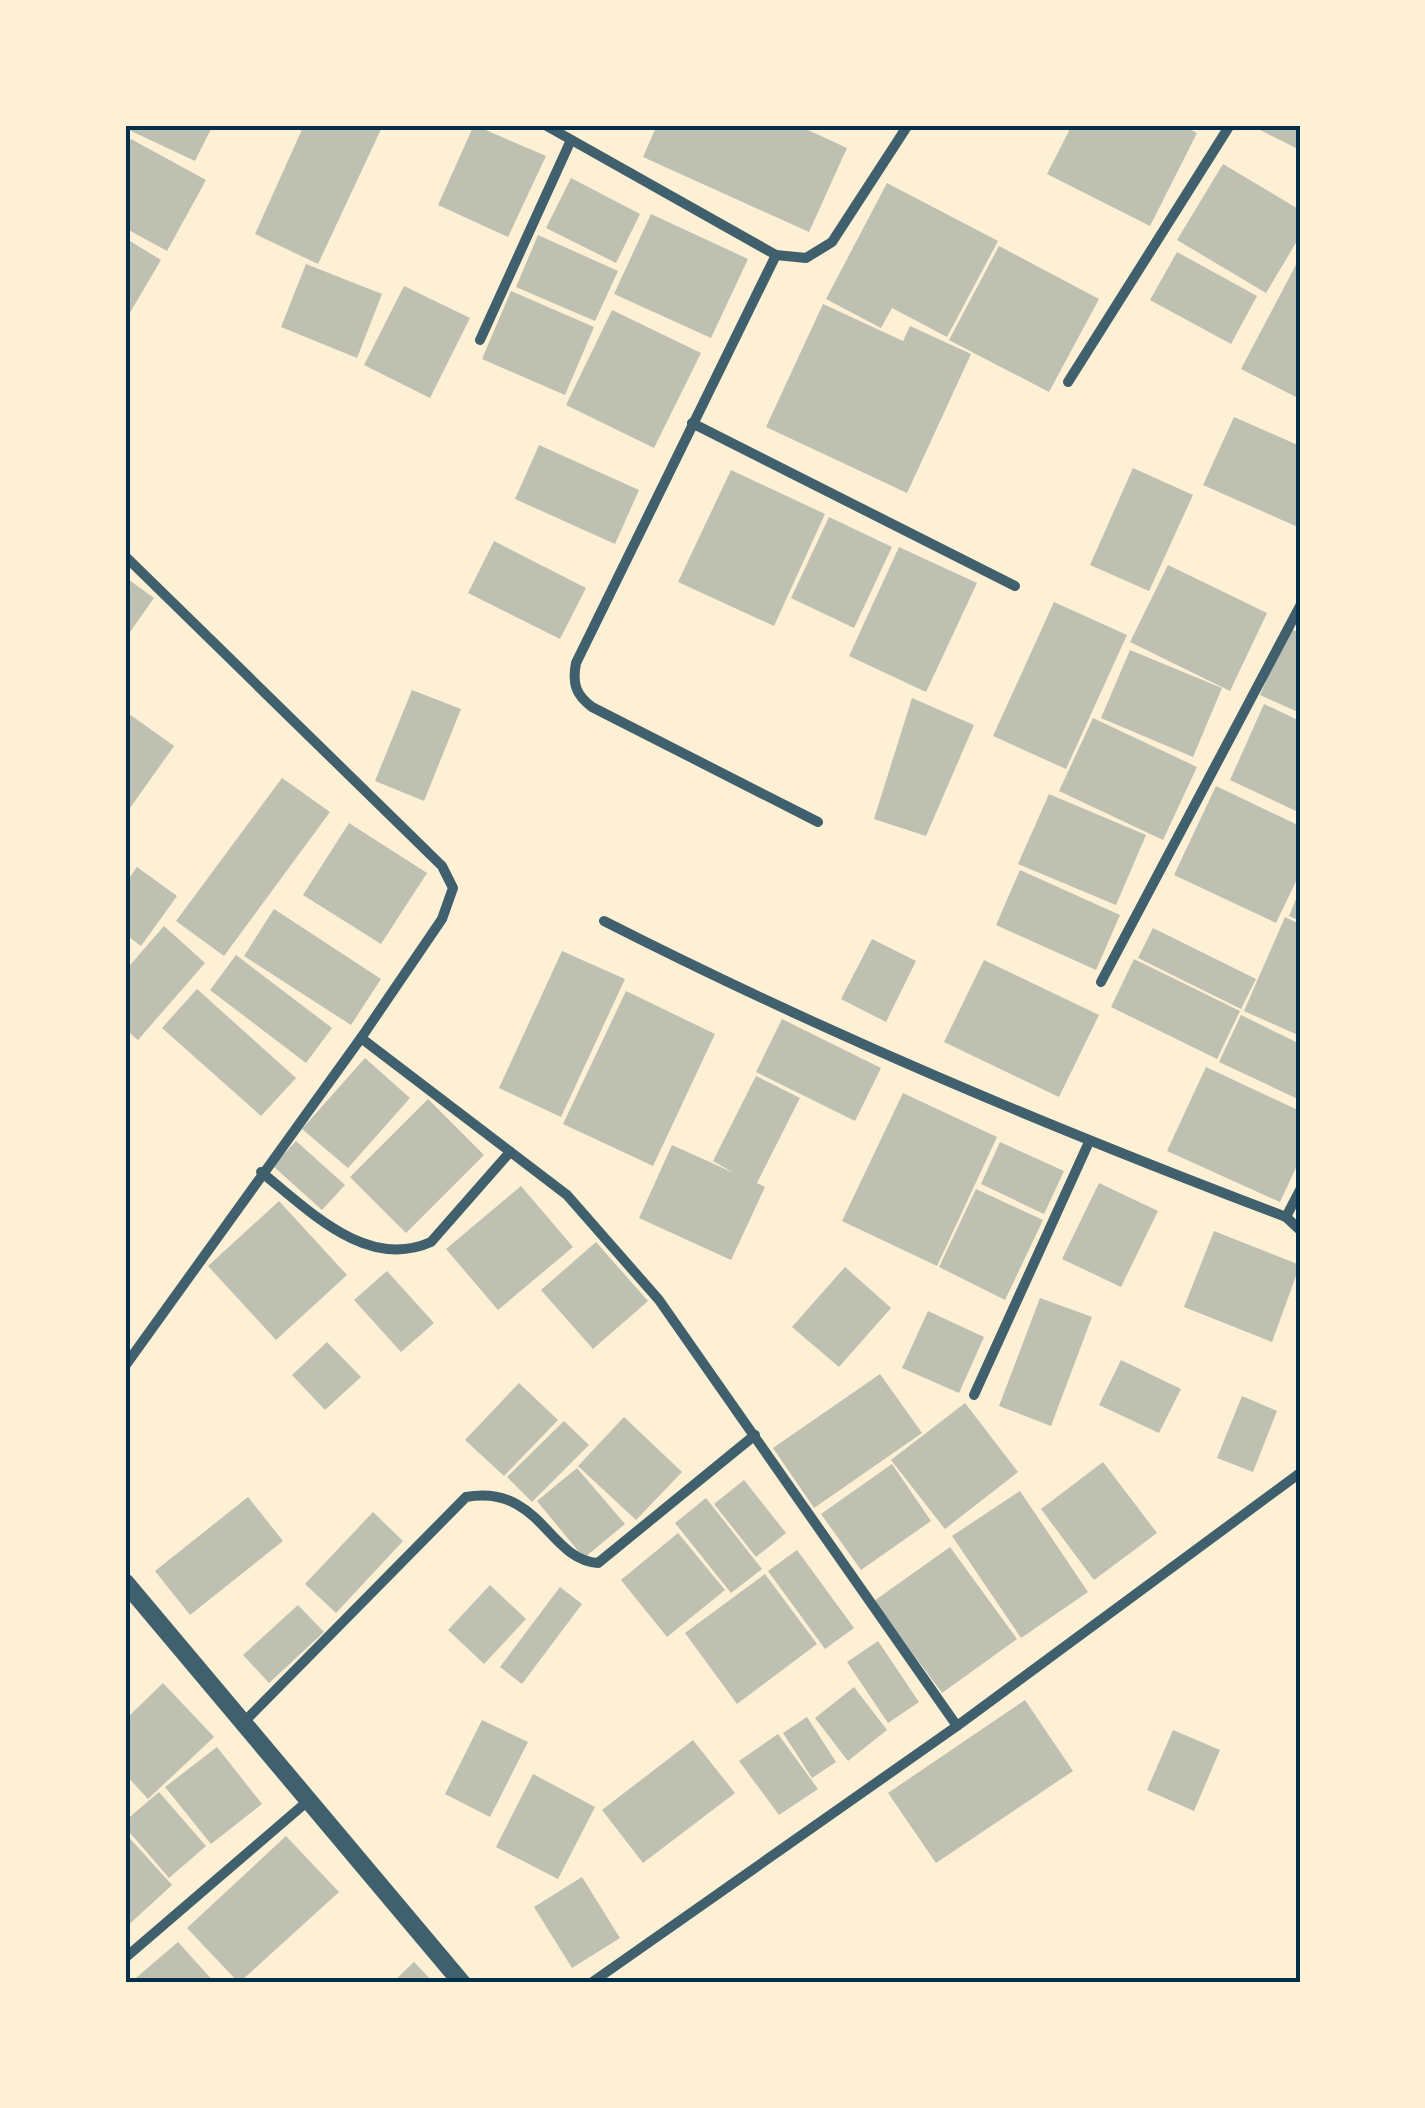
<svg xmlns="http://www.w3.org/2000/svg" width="1425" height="2108" font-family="Lato,sans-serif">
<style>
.building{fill:#bec0b2}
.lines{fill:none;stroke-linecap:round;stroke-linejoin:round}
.minor{stroke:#3f606c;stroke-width:10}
.tertiary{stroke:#3f606c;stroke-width:18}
.neatline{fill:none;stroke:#003049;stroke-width:4}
</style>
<rect width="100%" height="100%" fill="#fdf0d5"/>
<g class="building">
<path d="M 134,125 L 213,125 L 195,161 L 131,131 Z"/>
<path d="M 304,125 L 383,125 L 318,264 L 255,234 Z"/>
<path d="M 474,125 L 546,156 L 508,237 L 438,205 Z"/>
<path d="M 657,125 L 797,125 L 847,148 L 809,232 L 643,157 Z"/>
<path d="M 1072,125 L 1182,125 L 1197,133 L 1150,226 L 1047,174 Z"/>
<path d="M 1250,125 L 1300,125 L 1300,150 Z"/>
<path d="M 131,139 L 206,180 L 167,251 L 125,228 L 125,150 Z"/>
<path d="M 1223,164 L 1300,210 L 1300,236 L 1266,293 L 1177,240 Z"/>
<path d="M 571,178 L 640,214 L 616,263 L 546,228 Z"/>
<path d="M 887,183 L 998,241 L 947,337 L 892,308 L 881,328 L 826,299 Z"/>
<path d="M 651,214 L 748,259 L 711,338 L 614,294 Z"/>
<path d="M 538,235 L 618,271 L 595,321 L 516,287 Z"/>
<path d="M 125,238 L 161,260 L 125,321 Z"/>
<path d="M 999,246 L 1099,299 L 1049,392 L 949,340 Z"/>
<path d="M 1177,252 L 1257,296 L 1231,344 L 1150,300 Z"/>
<path d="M 1300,257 L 1300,399 L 1241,369 Z"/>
<path d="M 306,264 L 382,294 L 357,358 L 281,327 Z"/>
<path d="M 404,286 L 470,318 L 430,398 L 364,365 Z"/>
<path d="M 511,291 L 594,327 L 565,395 L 482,359 Z"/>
<path d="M 823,304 L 903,341 L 910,326 L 971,354 L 907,493 L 766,427 Z"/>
<path d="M 612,310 L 701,353 L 654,448 L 566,405 Z"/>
<path d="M 1234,417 L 1300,446 L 1300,528 L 1203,485 Z"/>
<path d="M 539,445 L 639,490 L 615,544 L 515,499 Z"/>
<path d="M 1133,468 L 1193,495 L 1149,591 L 1090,565 Z"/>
<path d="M 731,470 L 825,514 L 774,626 L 678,582 Z"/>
<path d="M 829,517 L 892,547 L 854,628 L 791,598 Z"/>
<path d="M 494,541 L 586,588 L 560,639 L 468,593 Z"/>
<path d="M 899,547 L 977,583 L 926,692 L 849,656 Z"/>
<path d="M 1168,565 L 1267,613 L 1230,691 L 1130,642 Z"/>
<path d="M 125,577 L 154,598 L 125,639 Z"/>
<path d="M 1054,602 L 1127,635 L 1066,769 L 993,736 Z"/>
<path d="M 1289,628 L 1300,633 L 1300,713 L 1260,695 Z"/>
<path d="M 1130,650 L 1222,688 L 1193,757 L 1101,718 Z"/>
<path d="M 412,690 L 461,709 L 424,801 L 375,781 Z"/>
<path d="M 912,698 L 974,725 L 926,836 L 874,819 Z"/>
<path d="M 1264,704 L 1300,721 L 1300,813 L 1230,780 Z"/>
<path d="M 125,711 L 174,746 L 125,815 Z"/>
<path d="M 1093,718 L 1197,767 L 1163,840 L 1059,791 Z"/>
<path d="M 282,778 L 330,812 L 224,956 L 176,921 Z"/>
<path d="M 1216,786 L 1300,826 L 1300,873 L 1276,923 L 1174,875 Z"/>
<path d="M 1049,794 L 1146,835 L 1116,905 L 1018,864 Z"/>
<path d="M 349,823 L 427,873 L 381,944 L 303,895 Z"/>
<path d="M 137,867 L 177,896 L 141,946 L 125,934 L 125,884 Z"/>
<path d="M 1020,870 L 1120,915 L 1096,970 L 996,925 Z"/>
<path d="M 1300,889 L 1300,921 L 1289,916 Z"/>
<path d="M 274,909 L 381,979 L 351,1025 L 244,956 Z"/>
<path d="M 1285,917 L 1300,924 L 1300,1036 L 1244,1011 Z"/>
<path d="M 164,926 L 205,963 L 138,1040 L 125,1029 L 125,971 Z"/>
<path d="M 1153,928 L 1256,979 L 1241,1009 L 1138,958 Z"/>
<path d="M 872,939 L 916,961 L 886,1022 L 841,999 Z"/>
<path d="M 562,951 L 625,979 L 561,1117 L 499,1088 Z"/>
<path d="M 236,955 L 332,1028 L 306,1063 L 210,990 Z"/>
<path d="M 1134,959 L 1240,1011 L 1217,1059 L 1111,1007 Z"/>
<path d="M 984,960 L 1099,1015 L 1059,1097 L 944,1042 Z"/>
<path d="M 197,989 L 296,1078 L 261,1116 L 162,1028 Z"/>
<path d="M 626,991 L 715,1034 L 653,1166 L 563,1124 Z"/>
<path d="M 1241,1015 L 1300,1044 L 1300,1100 L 1219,1062 Z"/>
<path d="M 782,1019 L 881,1068 L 855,1121 L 756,1072 Z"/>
<path d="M 365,1058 L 410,1098 L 348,1168 L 302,1129 Z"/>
<path d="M 1206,1067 L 1300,1111 L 1300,1159 L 1280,1202 L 1167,1151 Z"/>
<path d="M 756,1076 L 800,1098 L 757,1183 L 765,1187 L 731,1260 L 639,1218 L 672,1145 L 734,1173 L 713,1161 Z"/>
<path d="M 903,1093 L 997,1137 L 937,1266 L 842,1221 Z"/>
<path d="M 428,1099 L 484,1155 L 406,1233 L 350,1177 Z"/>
<path d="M 296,1141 L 345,1185 L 322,1210 L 273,1166 Z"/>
<path d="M 1000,1142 L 1064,1171 L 1044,1214 L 981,1184 Z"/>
<path d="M 1099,1183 L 1158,1211 L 1121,1287 L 1062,1259 Z"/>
<path d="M 521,1186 L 573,1247 L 498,1310 L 446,1249 Z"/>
<path d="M 976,1189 L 1043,1220 L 1005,1300 L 939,1267 Z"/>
<path d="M 279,1201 L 347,1275 L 276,1340 L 208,1266 Z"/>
<path d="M 1214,1231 L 1300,1265 L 1272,1342 L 1184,1307 Z"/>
<path d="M 596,1242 L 648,1301 L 593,1349 L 541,1290 Z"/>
<path d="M 845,1267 L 891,1308 L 839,1367 L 792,1327 Z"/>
<path d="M 387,1271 L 434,1323 L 401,1352 L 354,1300 Z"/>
<path d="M 1040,1298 L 1092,1317 L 1051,1426 L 999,1406 Z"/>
<path d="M 928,1311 L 984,1337 L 959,1393 L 902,1368 Z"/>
<path d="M 327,1342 L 361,1377 L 325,1410 L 292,1375 Z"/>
<path d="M 1121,1360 L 1181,1389 L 1159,1433 L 1099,1405 Z"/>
<path d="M 880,1374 L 922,1433 L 814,1508 L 773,1448 Z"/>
<path d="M 519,1383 L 558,1420 L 504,1476 L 465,1440 Z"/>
<path d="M 1242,1396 L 1277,1411 L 1253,1472 L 1217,1458 Z"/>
<path d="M 965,1403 L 1018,1472 L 945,1529 L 891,1460 Z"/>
<path d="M 624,1417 L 682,1472 L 636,1520 L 578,1466 Z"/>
<path d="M 564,1421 L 589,1445 L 532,1502 L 507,1477 Z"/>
<path d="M 1103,1462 L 1157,1533 L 1094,1580 L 1041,1509 Z"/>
<path d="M 892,1464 L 931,1521 L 861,1570 L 821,1514 Z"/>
<path d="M 577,1468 L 625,1524 L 584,1558 L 537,1501 Z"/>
<path d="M 744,1480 L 786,1533 L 756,1557 L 714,1504 Z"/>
<path d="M 1020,1491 L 1088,1592 L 1021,1638 L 952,1536 Z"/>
<path d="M 248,1497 L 283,1541 L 190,1615 L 155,1571 Z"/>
<path d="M 706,1498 L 762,1569 L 731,1593 L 675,1523 Z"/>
<path d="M 373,1512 L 403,1541 L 336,1613 L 305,1584 Z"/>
<path d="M 678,1533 L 725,1590 L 667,1637 L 621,1580 Z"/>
<path d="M 950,1547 L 1017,1639 L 942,1693 L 874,1601 Z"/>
<path d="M 797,1550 L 854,1628 L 825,1649 L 768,1571 Z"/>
<path d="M 765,1574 L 817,1644 L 737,1704 L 685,1633 Z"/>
<path d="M 490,1585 L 526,1619 L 484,1664 L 448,1630 Z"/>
<path d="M 560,1587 L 582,1604 L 522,1684 L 500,1667 Z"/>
<path d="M 298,1605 L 324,1632 L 269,1683 L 243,1655 Z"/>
<path d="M 878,1641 L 919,1702 L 888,1723 L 847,1662 Z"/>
<path d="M 163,1683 L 214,1737 L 148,1799 L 125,1774 L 125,1720 Z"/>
<path d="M 854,1687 L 887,1730 L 848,1761 L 815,1718 Z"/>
<path d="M 1025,1700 L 1073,1771 L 936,1863 L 888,1793 Z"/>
<path d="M 807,1717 L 836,1762 L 812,1778 L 783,1733 Z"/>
<path d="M 482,1720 L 528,1742 L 490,1817 L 445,1794 Z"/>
<path d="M 1173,1730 L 1220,1750 L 1194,1811 L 1147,1790 Z"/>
<path d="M 778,1734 L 818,1789 L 779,1815 L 739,1761 Z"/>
<path d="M 693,1740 L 735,1793 L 643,1863 L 602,1810 Z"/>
<path d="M 217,1747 L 262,1804 L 211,1844 L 165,1787 Z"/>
<path d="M 533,1774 L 595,1807 L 558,1879 L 496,1847 Z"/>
<path d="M 159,1792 L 206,1846 L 169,1878 L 125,1827 L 125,1821 Z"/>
<path d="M 125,1833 L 172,1885 L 125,1928 Z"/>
<path d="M 286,1836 L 339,1892 L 239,1983 L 187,1928 Z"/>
<path d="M 582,1877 L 620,1938 L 572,1968 L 534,1907 Z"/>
<path d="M 178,1942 L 215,1983 L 130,1983 Z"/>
<path d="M 414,1962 L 434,1983 L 392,1983 Z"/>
</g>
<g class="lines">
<g class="minor">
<path d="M 545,125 L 776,255 L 806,258 L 832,242 L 908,125"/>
<path d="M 776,255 L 576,663 C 572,684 576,695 592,707 L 818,822"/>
<path d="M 480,340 L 571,140"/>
<path d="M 1068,382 L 1230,125"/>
<path d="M 692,423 L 1015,586"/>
<path d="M 125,556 L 442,866 L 453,888 L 442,919 L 361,1038 L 125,1366"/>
<path d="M 604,921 C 826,1034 1054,1129 1286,1217 L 1300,1230"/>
<path d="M 1101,982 L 1300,606"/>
<path d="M 361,1038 L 567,1195 L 659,1300 L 957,1726"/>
<path d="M 261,1172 C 308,1209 366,1271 431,1242 L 510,1152"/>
<path d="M 1286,1217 L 1300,1190"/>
<path d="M 974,1395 L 1089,1142"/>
<path d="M 244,1722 L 466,1497 C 541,1484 548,1560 598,1563 L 755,1435"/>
<path d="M 125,1958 L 309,1800"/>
<path d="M 591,1983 L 957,1726 L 1300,1473"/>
</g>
<path class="tertiary" d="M 125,1582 L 462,1983"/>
</g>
<rect width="1425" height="2108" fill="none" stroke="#fdf0d5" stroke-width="255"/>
<rect x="128" y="128" width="1170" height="1852" class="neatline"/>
</svg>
